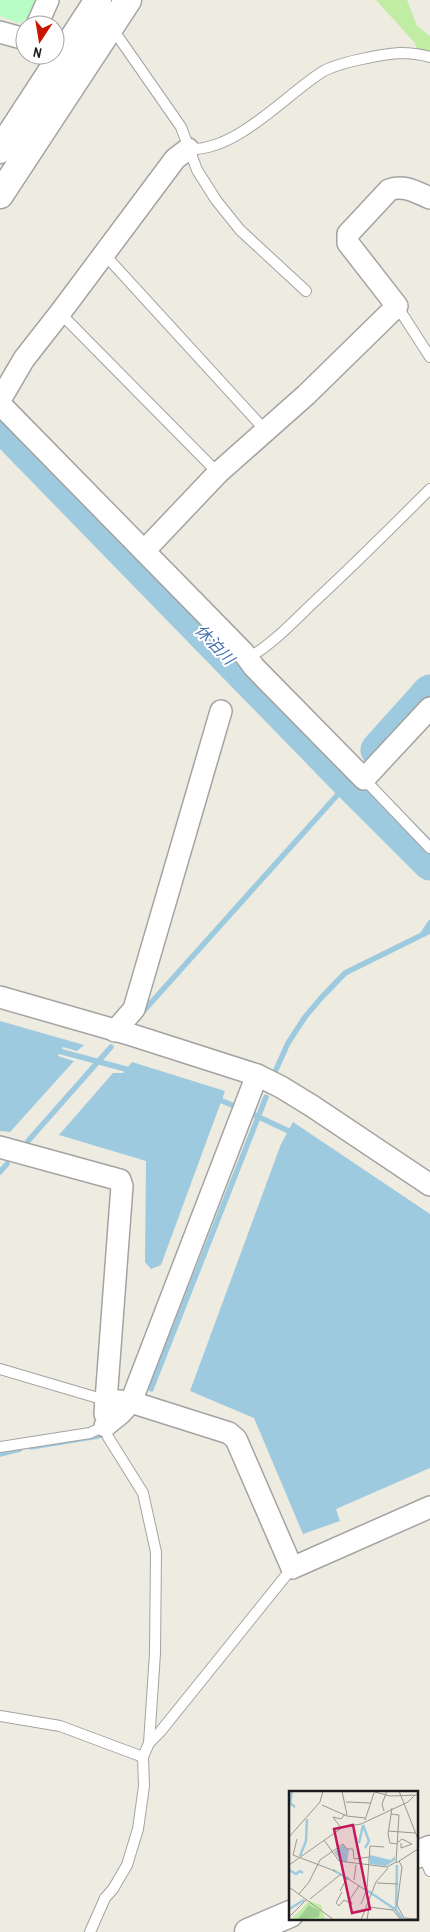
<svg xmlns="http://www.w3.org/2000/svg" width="430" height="1932" font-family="'Archivo Narrow','Noto Sans JP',sans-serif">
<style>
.grass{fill:#c0eca3}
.park{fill:#bafcc6}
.water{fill:#9ecadf}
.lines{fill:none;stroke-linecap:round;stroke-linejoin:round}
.stream{stroke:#9ecadf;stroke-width:5.5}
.river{stroke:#9ecadf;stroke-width:35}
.service-casing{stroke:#a3a3a3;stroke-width:12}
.minor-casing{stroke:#a3a3a3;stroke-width:24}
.tertiary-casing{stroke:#a3a3a3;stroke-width:29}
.service{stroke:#fff;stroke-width:10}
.minor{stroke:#fff;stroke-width:21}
.tertiary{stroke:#fff;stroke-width:26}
.labels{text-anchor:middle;stroke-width:4;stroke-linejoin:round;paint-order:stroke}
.water-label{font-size:16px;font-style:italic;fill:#446fb0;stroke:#fff}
.inset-river{fill:none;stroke:#9ecadf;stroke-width:2.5}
.inset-road{fill:none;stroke:#9a9892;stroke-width:1}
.view{fill:#c2185b;fill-opacity:0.15;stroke:#c2185b;stroke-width:2.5}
.inset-edge{fill:none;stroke:#1c1c1c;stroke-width:2.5}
</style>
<rect width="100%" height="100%" fill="#eeebe1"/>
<path class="grass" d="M 376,0 L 407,0 L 417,26 L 430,36 L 430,57 L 418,54 L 415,43 Z"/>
<path class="park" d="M 0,0 L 38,0 L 32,17 L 18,23 L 0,16 Z"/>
<g class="water">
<path d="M 0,1021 L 84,1045 L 77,1051 L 63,1047 L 58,1056 L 74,1061 L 10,1132 L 0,1131 Z"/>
<path d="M 132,1062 L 225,1091 L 161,1265 L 151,1269 L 145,1262 L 146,1161 L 59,1135 L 113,1073 L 123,1073 Z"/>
<path d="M 293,1122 L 430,1214 L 430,1468 L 336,1509 L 340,1521 L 303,1534 L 254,1418 L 190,1391 L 281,1144 Z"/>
</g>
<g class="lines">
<g class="stream">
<path d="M 423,934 L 430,923"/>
<path d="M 140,1015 L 349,782"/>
<path d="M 55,1050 L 133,1071"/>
<path d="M 275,1072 L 288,1043 L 305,1017 L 321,998 L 345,973 L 430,931"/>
<path d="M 215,1098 L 239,1108"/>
<path d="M 248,1112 L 293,1133"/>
<path d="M 28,1141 L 111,1047"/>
<path d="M 0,1172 L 7,1164"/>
<path d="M 151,1389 L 266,1097"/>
<path d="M 31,1447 L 98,1436 L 105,1433"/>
<path d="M 0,1454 L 20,1449"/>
</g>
<g class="river">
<path d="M 0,424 L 349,782 L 430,863"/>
<path d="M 378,750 L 430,692"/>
</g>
<defs>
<g id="service">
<path d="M 110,28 L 119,38 L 181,127 L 197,170 L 216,200 L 240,230 L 306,291"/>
<path d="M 188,149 C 236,152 284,96 322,72 C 336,63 382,54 400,53 C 410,53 420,54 430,57"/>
<path d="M 104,254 L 265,430"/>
<path d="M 397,306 L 430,357"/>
<path d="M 60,313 L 218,473"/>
<path d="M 248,658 C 273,644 294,621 315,601 C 354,565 392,527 430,489"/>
<path d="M 364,779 L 430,848"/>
<path d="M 0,1369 L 105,1400"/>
<path d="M 0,1447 L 90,1433 L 105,1426 L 108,1437 L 143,1493 L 156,1552 L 155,1653 L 149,1743 L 143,1757 L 144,1786 L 138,1829 L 127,1865 L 113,1889 L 105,1898 L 90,1932"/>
<path d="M 0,1716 L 60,1726 L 143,1757"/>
<path d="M 149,1743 L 160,1732 L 292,1568"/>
<path d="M 422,1853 L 430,1871"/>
</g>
<g id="minor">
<path d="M 37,25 L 48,0"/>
<path d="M 0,32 L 25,39"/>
<path d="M 0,400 L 24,359 L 60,313 L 175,159 L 188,149"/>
<path d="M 0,404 L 243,652 L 254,667 L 364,779 L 430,708"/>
<path d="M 144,551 L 218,473 L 306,395 L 397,306 L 348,243 L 348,234 L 389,190 C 403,184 416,192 430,198"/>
<path d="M 0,997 L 132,1035 L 257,1075 L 281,1087 L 312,1106 L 430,1185"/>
<path d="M 115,1031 L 134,1009 L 221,711"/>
<path d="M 0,1147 L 120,1180 L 122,1186 L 105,1414"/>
<path d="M 105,1400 L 131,1402 L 229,1433 L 236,1439 L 292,1568 L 430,1507"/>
<path d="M 105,1426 L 121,1413 L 131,1402 L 257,1075"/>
</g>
<g id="tertiary">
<path d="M 0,150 L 98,0"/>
<path d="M 0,195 L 128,0"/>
<path d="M 416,1855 L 430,1849"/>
<path d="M 248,1932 L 290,1914"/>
</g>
</defs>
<use href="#service" class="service-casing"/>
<use href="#minor" class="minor-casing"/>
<use href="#tertiary" class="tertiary-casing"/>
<use href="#service" class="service"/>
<use href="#minor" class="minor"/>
<use href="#tertiary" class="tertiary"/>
</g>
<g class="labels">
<g class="water-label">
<text transform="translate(215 644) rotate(46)" y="6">休泊川</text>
</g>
</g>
<g transform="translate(289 1791)">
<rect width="129" height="129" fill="#eeebe1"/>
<path d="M 20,110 L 32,114 L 36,129 L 2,129 Z" fill="#c0eca3"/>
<path d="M 20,114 L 31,120 L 30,126 L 8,129 Z" fill="#9fd093"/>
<path d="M 54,54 L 60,59 L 58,72 L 51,69 L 45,61 ZM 81,64 L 102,69 L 106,65 L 106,69 L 97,75 L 81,73 Z" fill="#9ecadf"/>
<path class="inset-river" d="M 3,0 L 1,12 L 6,16M 74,34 L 80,50 L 76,57M 70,52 L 74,34M 11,65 L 17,50 L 18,28M 0,79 L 7,83 L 11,80 L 14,82M 44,79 L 60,88M 76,98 L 107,119 L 114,129M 0,118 L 15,109M 107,119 L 108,74"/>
<path class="inset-road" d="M 53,0 L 58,24M 82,0 L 101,5 L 129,4M 110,0 L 129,48M 57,11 L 82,12M 33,14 L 58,25 L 76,27M 103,17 L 99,43 L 101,52 L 108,53M 95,20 L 93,13 L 98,0M 76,29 L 85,2M 52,37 L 44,26 L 52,28 L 56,23M 99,40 L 126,42M 0,46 L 31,11 L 34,0M 8,48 L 4,64 L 46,80M 35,49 L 50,70 L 98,76 L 107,71 L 110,24 L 102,23M 108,52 L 113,48 L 123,53 L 112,57 L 112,52M 64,58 L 65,68 L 81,66M 110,70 L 113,76 L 108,114 L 115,127 L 129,128M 107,72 L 129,58M 0,74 L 54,36 L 72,33 L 119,11 L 126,4M 65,89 L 67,74M 88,92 L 109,93M 0,96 L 45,129M 51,100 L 58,87 L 78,100M 10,103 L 20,91 L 31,69 L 54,53 L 58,58 L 64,58M 21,108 L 52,83M 72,113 L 78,98 L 81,55 L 95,56M 50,115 L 55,109 L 63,113 L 61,108 L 70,95M 50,115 L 47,112 L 53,101M 0,126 L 17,109M 72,129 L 87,91 L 99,77M 78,129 L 80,116 L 104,119 L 112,129"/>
<path class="view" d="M 64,34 L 81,118 L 63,122 L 45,38 Z"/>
<rect width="129" height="129" class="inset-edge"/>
</g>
<g transform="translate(40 40) rotate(192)"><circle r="24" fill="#ffffff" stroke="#a4a4a4"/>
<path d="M0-4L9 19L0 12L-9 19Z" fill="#c81400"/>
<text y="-8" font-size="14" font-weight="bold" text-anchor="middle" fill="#1c1c1c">N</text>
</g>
</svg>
